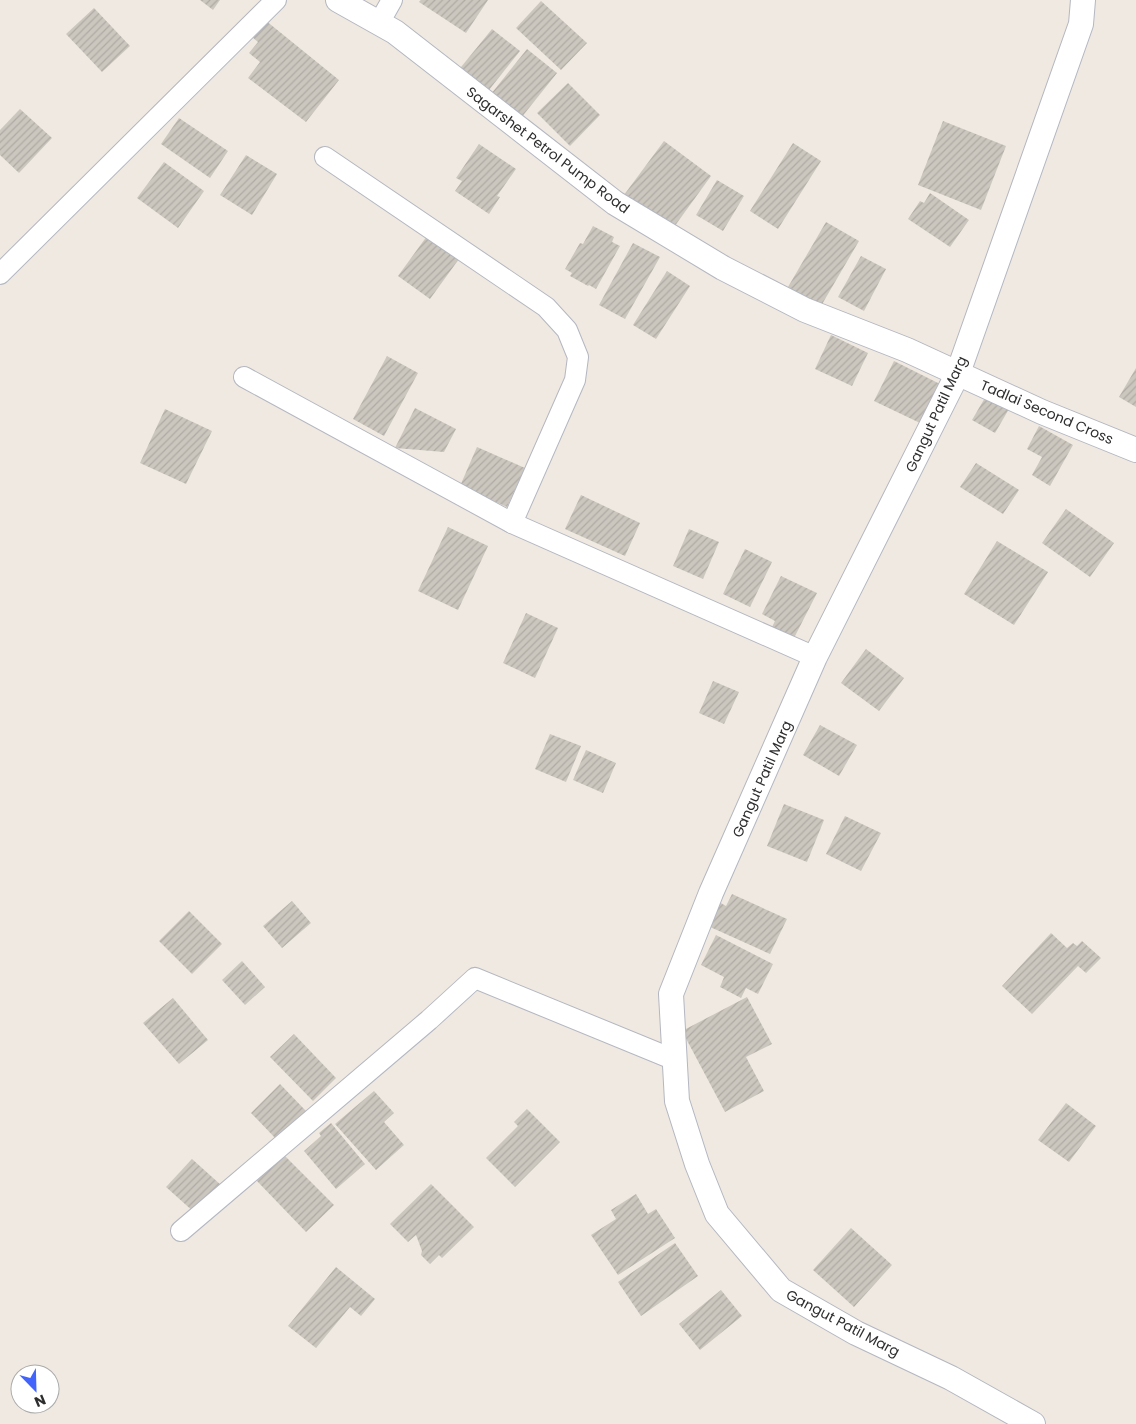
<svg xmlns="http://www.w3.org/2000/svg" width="1136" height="1424" font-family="Poppins,sans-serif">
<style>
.building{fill:url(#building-hatch)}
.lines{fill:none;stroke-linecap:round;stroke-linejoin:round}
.minor-casing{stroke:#b4b7c1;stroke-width:22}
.tertiary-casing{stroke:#b4b7c1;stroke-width:26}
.minor{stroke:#fff;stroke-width:20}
.tertiary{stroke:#fff;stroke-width:24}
.labels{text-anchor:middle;stroke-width:4;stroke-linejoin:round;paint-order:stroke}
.street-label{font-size:14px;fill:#2e2e2e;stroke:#fff}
</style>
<defs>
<pattern id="building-hatch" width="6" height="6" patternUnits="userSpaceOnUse" patternTransform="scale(1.25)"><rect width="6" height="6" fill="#cbc7bf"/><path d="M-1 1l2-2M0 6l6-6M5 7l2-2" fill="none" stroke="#afaba4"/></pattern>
</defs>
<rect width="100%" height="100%" fill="#efe9e1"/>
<g class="building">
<path d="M 200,0 L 220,0 L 213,10 Z"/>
<path d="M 421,0 L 488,0 L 466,33 L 419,2 Z"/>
<path d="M 541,1 L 587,43 L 561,70 L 516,28 Z"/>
<path d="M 94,8 L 130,46 L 102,72 L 66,34 Z"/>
<path d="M 265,20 L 339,80 L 306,122 L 248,78 L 260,62 L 249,53 L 258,42 L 252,37 Z"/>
<path d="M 492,29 L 520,51 L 485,95 L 457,72 Z"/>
<path d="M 527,49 L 557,73 L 521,118 L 491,94 Z"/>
<path d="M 568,83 L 600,115 L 570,146 L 537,113 Z"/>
<path d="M 20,109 L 52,138 L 19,173 L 0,155 L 0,130 Z"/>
<path d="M 179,118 L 228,151 L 210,178 L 161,144 Z"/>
<path d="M 943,121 L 1006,146 L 981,210 L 918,185 Z"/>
<path d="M 664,141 L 711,176 L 669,234 L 621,199 Z"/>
<path d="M 793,143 L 821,161 L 778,229 L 750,211 Z"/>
<path d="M 479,144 L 516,169 L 497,196 L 500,197 L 489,214 L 455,191 L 462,181 L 456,178 Z"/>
<path d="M 246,155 L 277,174 L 252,215 L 220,195 Z"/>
<path d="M 164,162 L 204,191 L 178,228 L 137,198 Z"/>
<path d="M 717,180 L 744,196 L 723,231 L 696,215 Z"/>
<path d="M 930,193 L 969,220 L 950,247 L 908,219 L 920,201 L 924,203 Z"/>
<path d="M 826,222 L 859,241 L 821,306 L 788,287 Z"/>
<path d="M 593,226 L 614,237 L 612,242 L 620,246 L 596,289 L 589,285 L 588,286 L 570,276 L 572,273 L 565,269 L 580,243 L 583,244 Z"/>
<path d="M 427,236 L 459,259 L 430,299 L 398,276 Z"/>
<path d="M 633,243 L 660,257 L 625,319 L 599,305 Z"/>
<path d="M 861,256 L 886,269 L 864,311 L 838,297 Z"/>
<path d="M 667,271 L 690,286 L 656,339 L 633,325 Z"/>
<path d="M 831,335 L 868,353 L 852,386 L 815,369 Z"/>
<path d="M 387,356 L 418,373 L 384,436 L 353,419 Z"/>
<path d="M 894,361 L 940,384 L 920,423 L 874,401 Z"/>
<path d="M 1136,368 L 1136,407 L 1119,397 Z"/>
<path d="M 986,396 L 1009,409 L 995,433 L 972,420 Z"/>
<path d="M 415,408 L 456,429 L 444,452 L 395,448 Z"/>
<path d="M 165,409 L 212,431 L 186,484 L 140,463 Z"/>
<path d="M 1039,426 L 1073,445 L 1050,486 L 1032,475 L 1042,457 L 1027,449 Z"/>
<path d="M 477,447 L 525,468 L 507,507 L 460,486 Z"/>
<path d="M 976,463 L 1019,490 L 1003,514 L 960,487 Z"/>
<path d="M 581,495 L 640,523 L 625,556 L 565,529 Z"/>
<path d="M 1066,509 L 1114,543 L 1090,577 L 1042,543 Z"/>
<path d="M 448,527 L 488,546 L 458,610 L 418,591 Z"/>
<path d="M 689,529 L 719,542 L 703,579 L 673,566 Z"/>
<path d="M 997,541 L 1048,572 L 1014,625 L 964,594 Z"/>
<path d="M 745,549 L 772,562 L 750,607 L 723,594 Z"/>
<path d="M 781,576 L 817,593 L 794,638 L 772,627 L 775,621 L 762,614 Z"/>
<path d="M 526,613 L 558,628 L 535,678 L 503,663 Z"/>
<path d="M 866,649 L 904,678 L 879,711 L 841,683 Z"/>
<path d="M 713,681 L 739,692 L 724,724 L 699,713 Z"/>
<path d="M 820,725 L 857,745 L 839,776 L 803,755 Z"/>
<path d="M 550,734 L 581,746 L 566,782 L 535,769 Z"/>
<path d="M 586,750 L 616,763 L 603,793 L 573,780 Z"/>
<path d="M 784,804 L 824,820 L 807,862 L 767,846 Z"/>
<path d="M 845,816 L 881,833 L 861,871 L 826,854 Z"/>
<path d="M 732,894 L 787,919 L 770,954 L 708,926 L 719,902 L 726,906 Z"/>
<path d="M 292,901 L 311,923 L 282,948 L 263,926 Z"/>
<path d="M 189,911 L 222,944 L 192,974 L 159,941 Z"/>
<path d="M 1051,933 L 1067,948 L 1073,943 L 1077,946 L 1082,941 L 1101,958 L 1086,973 L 1078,966 L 1032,1014 L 1002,986 Z"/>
<path d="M 716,935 L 773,964 L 758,994 L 746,988 L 741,998 L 720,987 L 724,977 L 701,965 Z"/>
<path d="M 242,961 L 265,987 L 245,1005 L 222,980 Z"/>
<path d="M 747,997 L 772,1044 L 746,1057 L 764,1091 L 725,1112 L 682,1031 Z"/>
<path d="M 173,998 L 208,1040 L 179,1064 L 143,1023 Z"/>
<path d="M 294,1034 L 336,1078 L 313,1101 L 270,1057 Z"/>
<path d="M 280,1084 L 306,1111 L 277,1140 L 251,1113 Z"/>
<path d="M 374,1091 L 394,1113 L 384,1122 L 404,1145 L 376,1170 L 335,1124 Z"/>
<path d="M 1066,1103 L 1096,1126 L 1069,1162 L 1038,1140 Z"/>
<path d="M 527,1109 L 560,1142 L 515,1187 L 486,1158 L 518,1126 L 514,1122 Z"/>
<path d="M 331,1123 L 365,1164 L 336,1189 L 304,1151 L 321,1136 L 319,1133 Z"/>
<path d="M 283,1154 L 334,1205 L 306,1232 L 256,1180 Z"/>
<path d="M 192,1159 L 221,1185 L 195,1213 L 166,1187 Z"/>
<path d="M 431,1184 L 474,1227 L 442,1258 L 439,1255 L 430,1264 L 421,1255 L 422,1251 L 416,1235 L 408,1242 L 390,1224 Z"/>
<path d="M 636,1194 L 648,1214 L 656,1209 L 675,1238 L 618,1275 L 591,1235 L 616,1219 L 611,1210 Z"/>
<path d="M 851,1228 L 892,1265 L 854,1307 L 813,1270 Z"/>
<path d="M 675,1243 L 698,1276 L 641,1316 L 618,1282 Z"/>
<path d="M 336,1267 L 375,1299 L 361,1316 L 350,1307 L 316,1348 L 288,1326 Z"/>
<path d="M 721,1290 L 742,1316 L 700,1350 L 679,1324 Z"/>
</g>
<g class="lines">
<defs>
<g id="minor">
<path d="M 379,23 L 392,0"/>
<path d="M 325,157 L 546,307 L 567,330 L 578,357 L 575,380 L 512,523"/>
<path d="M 0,274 L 276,0"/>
<path d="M 244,377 L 512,523 L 815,657"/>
<path d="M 181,1231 L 429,1020 L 475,978 L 675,1060"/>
</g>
<g id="tertiary">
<path d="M 338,0 L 395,32 L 615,203 L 723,268 L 805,310 L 907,350 L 1042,412 L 1136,450"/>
<path d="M 1033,1424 L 951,1378 L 856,1333 L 781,1290 L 717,1214 L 697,1164 L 677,1101 L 671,994 L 711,893 L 815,657 L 958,373 L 1081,24 L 1083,0"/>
</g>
</defs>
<use href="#minor" class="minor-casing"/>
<use href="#tertiary" class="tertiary-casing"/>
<use href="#minor" class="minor"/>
<use href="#tertiary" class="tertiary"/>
</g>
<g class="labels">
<g class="street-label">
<text transform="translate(548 150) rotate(37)" y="5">Sagarshet Petrol Pump Road</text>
<text transform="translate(1047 412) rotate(23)" y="5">Tadlai Second Cross</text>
<text transform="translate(936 414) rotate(-65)" y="5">Gangut Patil Marg</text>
<text transform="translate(762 779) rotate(-66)" y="5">Gangut Patil Marg</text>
<text transform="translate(843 1323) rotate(28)" y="5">Gangut Patil Marg</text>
</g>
</g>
<g transform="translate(35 1389) rotate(157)"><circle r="24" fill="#ffffff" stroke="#ababab"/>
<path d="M0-4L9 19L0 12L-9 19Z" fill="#4264fb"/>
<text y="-8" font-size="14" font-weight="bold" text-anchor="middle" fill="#2e2e2e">N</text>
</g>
</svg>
